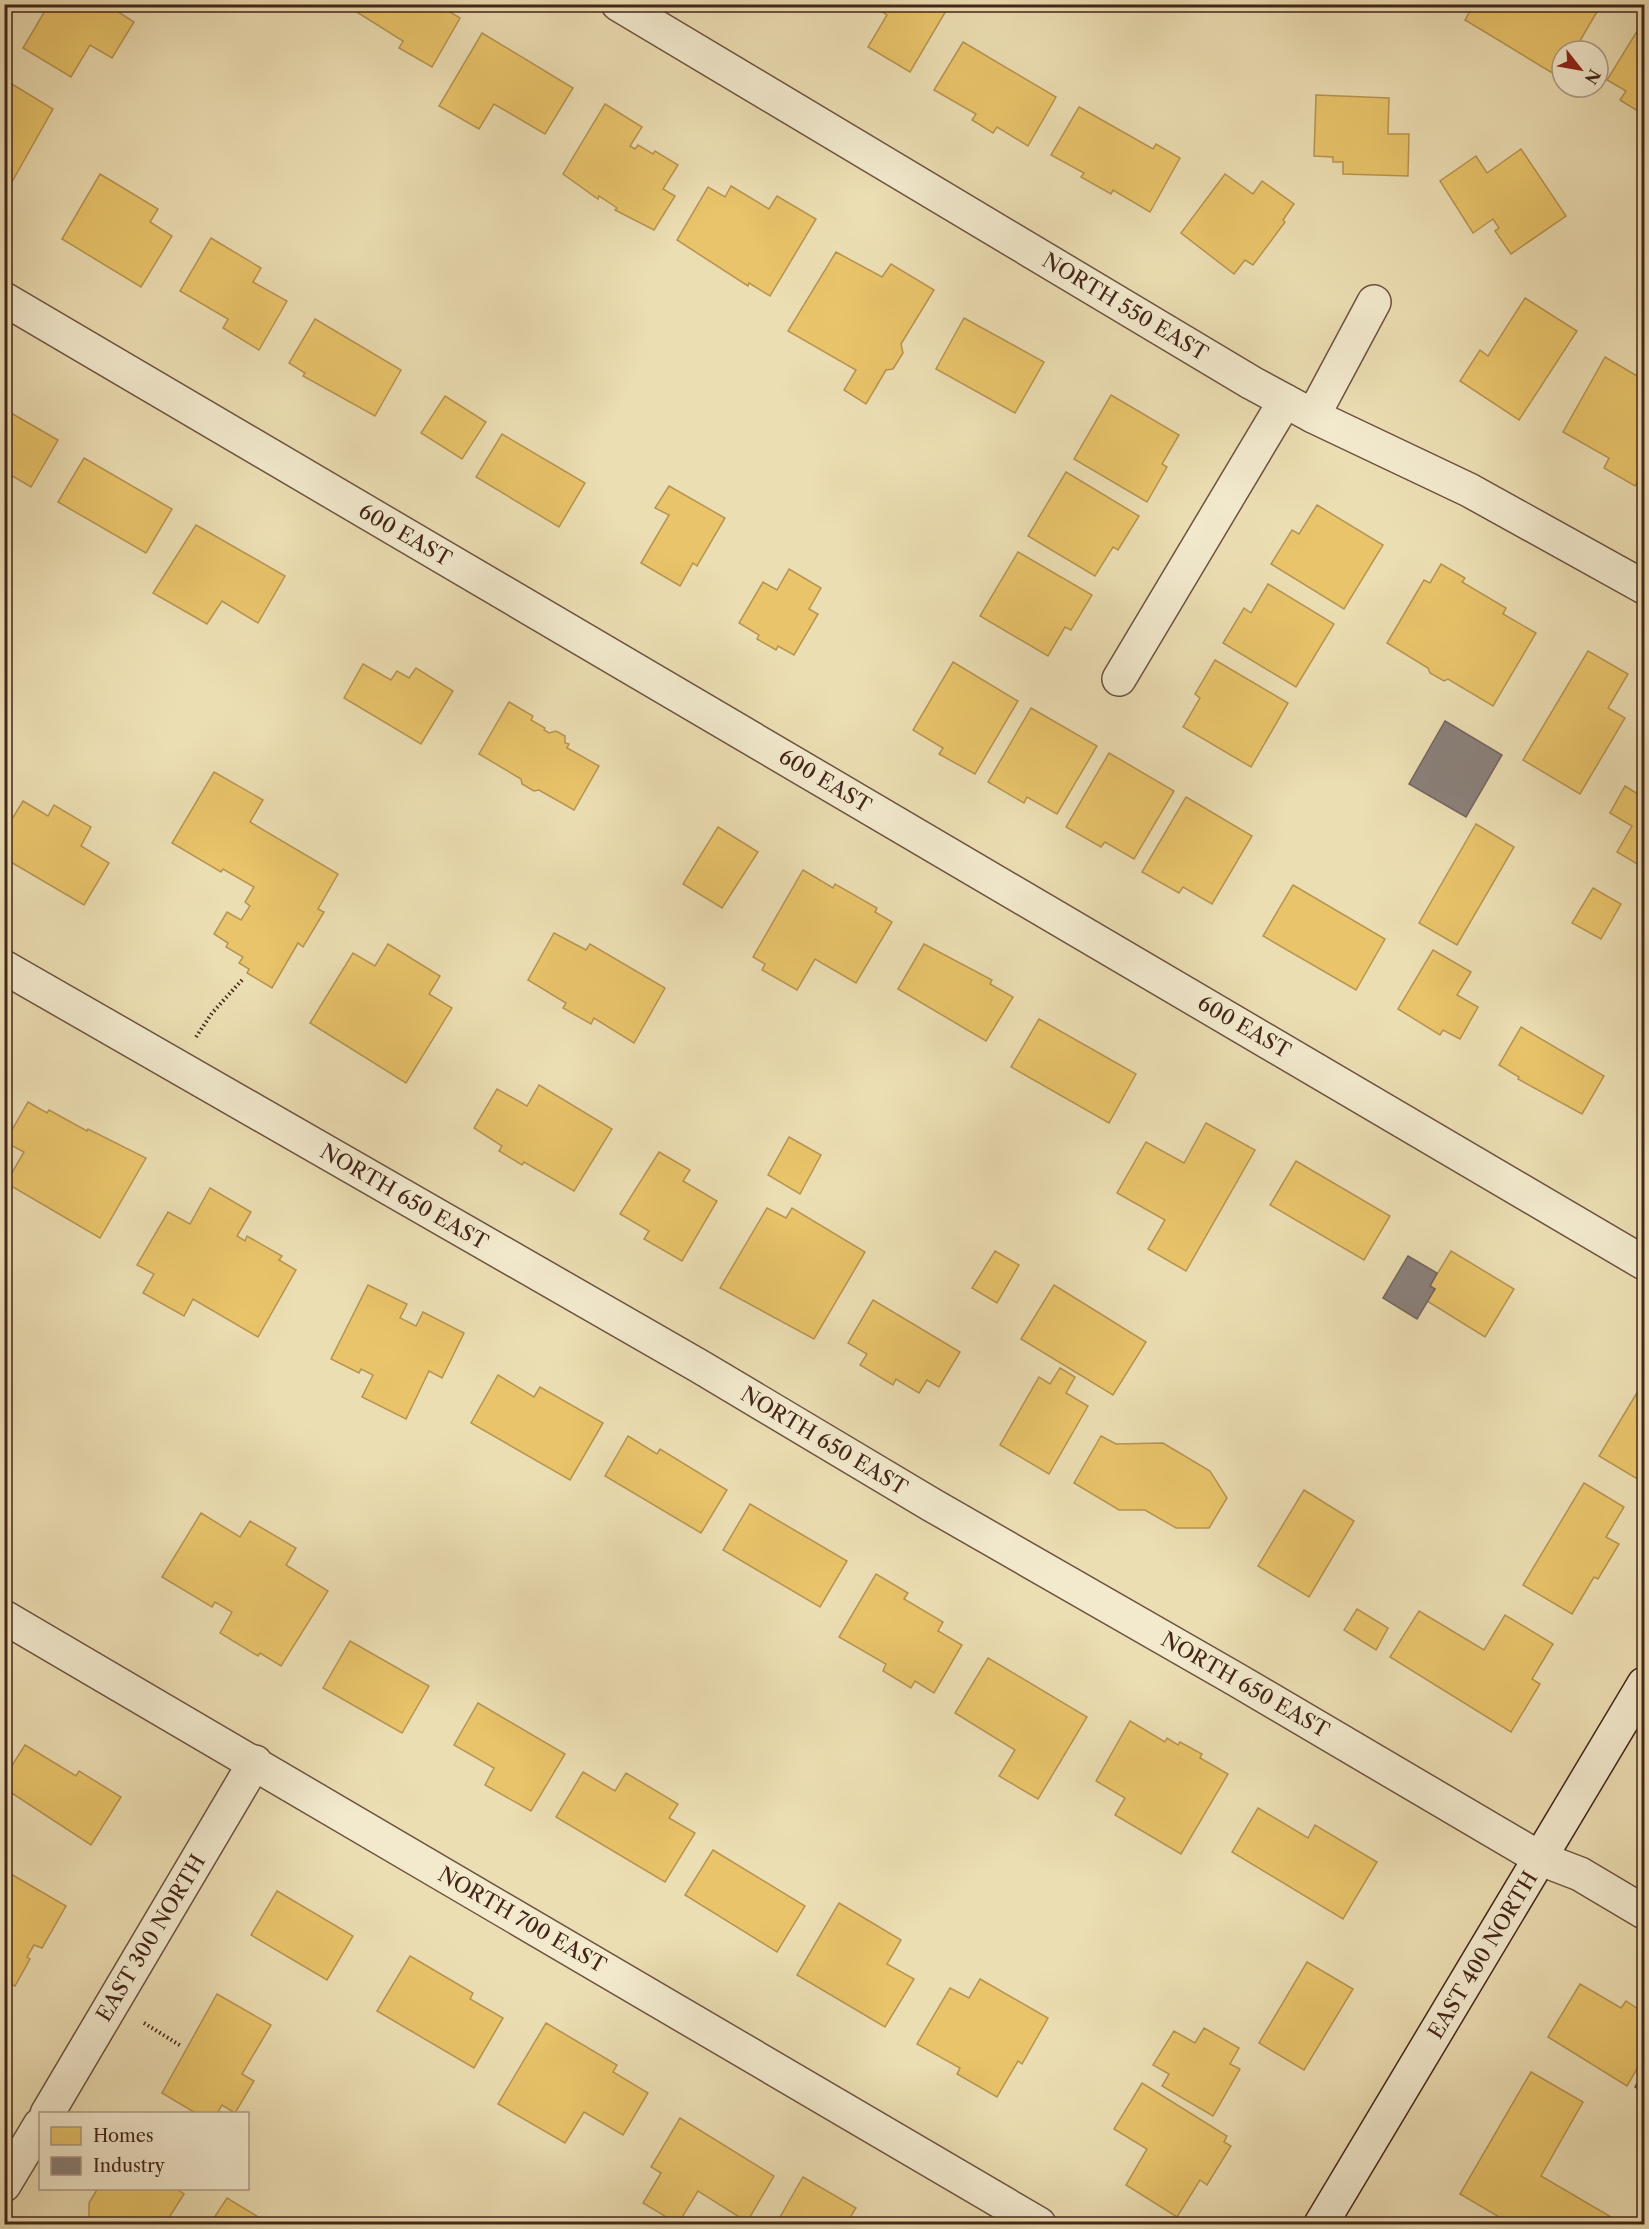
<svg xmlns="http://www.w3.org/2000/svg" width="1649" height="2229" font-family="'Libre Caslon Text',serif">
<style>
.homes{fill:#e9c46a;stroke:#b79452;stroke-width:1.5}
.industry{fill:#8a817c;stroke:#75655e;stroke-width:1.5}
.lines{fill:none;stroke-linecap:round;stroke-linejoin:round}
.street-casing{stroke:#6d5340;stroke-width:36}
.secondary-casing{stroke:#432519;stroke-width:36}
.path{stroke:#432519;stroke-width:4;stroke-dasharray:1.5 3;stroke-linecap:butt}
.street{stroke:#f3eace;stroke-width:33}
.secondary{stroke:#f3eace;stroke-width:33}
.labels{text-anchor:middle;stroke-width:6;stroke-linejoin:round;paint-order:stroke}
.street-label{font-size:21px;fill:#432519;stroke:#f3eace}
</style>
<rect width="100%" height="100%" fill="#ecdeb3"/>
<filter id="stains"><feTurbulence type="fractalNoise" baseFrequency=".00333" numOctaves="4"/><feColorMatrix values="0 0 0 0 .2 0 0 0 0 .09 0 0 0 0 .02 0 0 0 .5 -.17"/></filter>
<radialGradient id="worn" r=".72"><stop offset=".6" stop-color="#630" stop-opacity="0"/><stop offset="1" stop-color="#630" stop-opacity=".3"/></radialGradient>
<g class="homes">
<path d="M 49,4 L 114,4 L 112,8 L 134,22 L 112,58 L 90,45 L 71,77 L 23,48 Z"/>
<path d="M 344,4 L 437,4 L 460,18 L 432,67 L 399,48 L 403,41 Z"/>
<path d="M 870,4 L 950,4 L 910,72 L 868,47 L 887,15 Z"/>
<path d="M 1474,4 L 1589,4 L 1598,10 L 1574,51 L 1562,51 L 1562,71 L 1559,77 L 1465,20 Z"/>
<path d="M 1639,28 L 1644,31 L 1644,115 L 1620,100 L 1626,91 L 1607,80 Z"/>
<path d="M 482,33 L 573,88 L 545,134 L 494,104 L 479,129 L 439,106 Z"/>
<path d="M 963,42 L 1056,97 L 1028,146 L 997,127 L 993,133 L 972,120 L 976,114 L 934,90 Z"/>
<path d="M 7,81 L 53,109 L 4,196 L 4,86 Z"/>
<path d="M 1316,95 L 1389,98 L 1388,134 L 1409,134 L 1408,176 L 1343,174 L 1343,162 L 1333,162 L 1333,157 L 1314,156 Z"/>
<path d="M 605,104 L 642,127 L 630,146 L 635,149 L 638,145 L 653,154 L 655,151 L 678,165 L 663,189 L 675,196 L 654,230 L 615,210 L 617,208 L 599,196 L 598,199 L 563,174 Z"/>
<path d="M 1079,107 L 1153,149 L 1156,144 L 1180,158 L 1150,212 L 1113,190 L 1111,194 L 1081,177 L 1084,173 L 1051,155 Z"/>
<path d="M 1521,149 L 1566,216 L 1511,254 L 1495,231 L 1499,228 L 1493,219 L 1473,233 L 1440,181 L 1476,156 L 1487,173 Z"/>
<path d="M 100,174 L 158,209 L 150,222 L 172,236 L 141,287 L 62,239 Z"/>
<path d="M 1225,174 L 1253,194 L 1262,181 L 1294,204 L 1283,220 L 1285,222 L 1253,265 L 1245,260 L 1234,274 L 1181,233 Z"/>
<path d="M 731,186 L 769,209 L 777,196 L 816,219 L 770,296 L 749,283 L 748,286 L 677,240 L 708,187 L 725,197 Z"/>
<path d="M 211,238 L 261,268 L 253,282 L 287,301 L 259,350 L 223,328 L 228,319 L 180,291 Z"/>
<path d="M 836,252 L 882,277 L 891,264 L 934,290 L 901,344 L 903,353 L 893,369 L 886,370 L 866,404 L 844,390 L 856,370 L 788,331 Z"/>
<path d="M 1525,298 L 1577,331 L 1519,420 L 1460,381 L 1480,350 L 1488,356 Z"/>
<path d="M 964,318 L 1044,362 L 1015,413 L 936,369 Z"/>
<path d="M 315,319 L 401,370 L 375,416 L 303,376 L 305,373 L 289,363 Z"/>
<path d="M 1605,357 L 1644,380 L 1644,478 L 1641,476 L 1635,486 L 1604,468 L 1609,458 L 1563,432 Z"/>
<path d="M 1111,395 L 1179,435 L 1162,464 L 1167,467 L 1147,502 L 1074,459 Z"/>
<path d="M 445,396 L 486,422 L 462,459 L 421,433 Z"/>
<path d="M 4,409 L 58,440 L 31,487 L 4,471 Z"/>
<path d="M 502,434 L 585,483 L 559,527 L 476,477 Z"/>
<path d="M 84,458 L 172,509 L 146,553 L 58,502 Z"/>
<path d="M 1066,472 L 1139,516 L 1118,550 L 1113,547 L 1095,576 L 1028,536 Z"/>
<path d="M 669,486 L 725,518 L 697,566 L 693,563 L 680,586 L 641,563 L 669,515 L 655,508 Z"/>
<path d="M 1317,505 L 1383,545 L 1344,609 L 1271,564 L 1292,530 L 1299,534 Z"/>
<path d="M 196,525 L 285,576 L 258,623 L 222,601 L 207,624 L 153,593 Z"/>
<path d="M 1018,552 L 1092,595 L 1071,630 L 1065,627 L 1048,656 L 980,616 Z"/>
<path d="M 1441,564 L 1465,578 L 1462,582 L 1506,608 L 1503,614 L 1536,633 L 1493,706 L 1448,679 L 1444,681 L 1430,673 L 1428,668 L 1387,643 L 1424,580 L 1430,583 Z"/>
<path d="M 789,569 L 821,588 L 809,609 L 818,614 L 794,655 L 778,646 L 776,650 L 757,639 L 759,635 L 739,623 L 763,582 L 777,590 Z"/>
<path d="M 1268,584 L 1334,624 L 1296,687 L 1223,643 L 1244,608 L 1251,613 Z"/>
<path d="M 1588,651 L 1628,674 L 1608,708 L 1625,718 L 1580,794 L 1523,760 Z"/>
<path d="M 4,655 L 11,659 L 4,671 Z"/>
<path d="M 1215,660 L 1288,703 L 1251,767 L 1183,727 L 1200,698 L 1195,694 Z"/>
<path d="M 953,662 L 1018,701 L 975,774 L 939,754 L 943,748 L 913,730 Z"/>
<path d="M 363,664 L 391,680 L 397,671 L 409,678 L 416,668 L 453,691 L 421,744 L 344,698 Z"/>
<path d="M 509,702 L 533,716 L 531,720 L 545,728 L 544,730 L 549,733 L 556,731 L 565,736 L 565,743 L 569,744 L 567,748 L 599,766 L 574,810 L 539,790 L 534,791 L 522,784 L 521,779 L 479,754 Z"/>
<path d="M 1031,708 L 1097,746 L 1057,814 L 1027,797 L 1024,803 L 988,782 Z"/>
<path d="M 1644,751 L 1644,769 L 1637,765 Z"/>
<path d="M 1109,753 L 1174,791 L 1134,859 L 1105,842 L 1101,847 L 1066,827 Z"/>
<path d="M 214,772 L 263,800 L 250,822 L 338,874 L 318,909 L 324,912 L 303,947 L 298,943 L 272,988 L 247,973 L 249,969 L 239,963 L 243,957 L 226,947 L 228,943 L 214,934 L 227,912 L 241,920 L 250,906 L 245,902 L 254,887 L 223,869 L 221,872 L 172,843 Z"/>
<path d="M 1625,786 L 1644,798 L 1644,868 L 1617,852 L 1632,826 L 1610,813 Z"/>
<path d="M 1186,797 L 1252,836 L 1212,904 L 1183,887 L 1179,893 L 1142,872 Z"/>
<path d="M 23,801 L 48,816 L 54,805 L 91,827 L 81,846 L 109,863 L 84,905 L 4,858 L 4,832 Z"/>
<path d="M 1476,824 L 1514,847 L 1457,945 L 1419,923 Z"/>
<path d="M 718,827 L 758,852 L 722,908 L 683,884 Z"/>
<path d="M 803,870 L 833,888 L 835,884 L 877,908 L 875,912 L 892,922 L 856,983 L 815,959 L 797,990 L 762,970 L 765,964 L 753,957 Z"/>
<path d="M 1293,885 L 1385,939 L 1356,990 L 1263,936 Z"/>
<path d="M 1593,888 L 1621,904 L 1601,939 L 1572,923 Z"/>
<path d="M 554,933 L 586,950 L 590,944 L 665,988 L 634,1043 L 594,1018 L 591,1024 L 563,1008 L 566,1003 L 528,980 Z"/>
<path d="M 388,944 L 440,976 L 429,994 L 452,1008 L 406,1083 L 310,1023 L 353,953 L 375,966 Z"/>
<path d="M 924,944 L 992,980 L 990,984 L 1013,997 L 986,1041 L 898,989 Z"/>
<path d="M 1433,950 L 1471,972 L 1457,995 L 1478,1007 L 1460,1039 L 1443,1030 L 1440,1035 L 1398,1009 Z"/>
<path d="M 1039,1019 L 1136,1074 L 1109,1123 L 1011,1067 Z"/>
<path d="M 1521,1027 L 1604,1076 L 1582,1114 L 1518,1079 L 1519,1077 L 1499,1065 Z"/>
<path d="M 539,1085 L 612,1129 L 574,1191 L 524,1162 L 522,1165 L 499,1151 L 502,1146 L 474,1128 L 497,1089 L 527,1106 Z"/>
<path d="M 28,1102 L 47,1113 L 49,1110 L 87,1131 L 88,1129 L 146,1158 L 100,1238 L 6,1183 L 24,1152 L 5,1142 Z"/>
<path d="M 1206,1123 L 1255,1150 L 1186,1271 L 1148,1249 L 1165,1220 L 1117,1193 L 1146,1142 L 1184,1163 Z"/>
<path d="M 789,1137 L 821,1155 L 800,1194 L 768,1175 Z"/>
<path d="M 659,1152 L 690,1170 L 683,1181 L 717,1201 L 682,1261 L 644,1239 L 649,1231 L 620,1214 Z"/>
<path d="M 1296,1161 L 1390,1216 L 1364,1260 L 1270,1205 Z"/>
<path d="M 210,1188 L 251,1212 L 237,1236 L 245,1241 L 247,1236 L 282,1256 L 279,1260 L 296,1270 L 258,1337 L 193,1299 L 184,1316 L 143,1293 L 154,1274 L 137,1265 L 168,1212 L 190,1224 Z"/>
<path d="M 767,1208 L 786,1218 L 792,1208 L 865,1252 L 814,1339 L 720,1288 Z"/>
<path d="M 995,1251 L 1019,1265 L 997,1303 L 972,1288 Z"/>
<path d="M 1451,1251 L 1514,1289 L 1485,1337 L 1427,1301 L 1435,1289 L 1430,1286 Z"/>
<path d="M 368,1285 L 407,1304 L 400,1318 L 416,1326 L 423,1312 L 464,1333 L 442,1378 L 429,1371 L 406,1419 L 362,1397 L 373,1375 L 361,1369 L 359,1373 L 331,1359 Z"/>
<path d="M 1054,1285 L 1146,1342 L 1113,1395 L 1021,1339 Z"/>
<path d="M 873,1300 L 960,1352 L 939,1387 L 927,1380 L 919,1393 L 896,1379 L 893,1385 L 860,1365 L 867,1354 L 848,1343 Z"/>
<path d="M 1060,1368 L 1075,1377 L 1066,1393 L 1088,1406 L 1049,1474 L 1000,1445 L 1039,1377 L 1050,1384 Z"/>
<path d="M 498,1375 L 534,1397 L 540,1387 L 603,1423 L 570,1480 L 471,1423 Z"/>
<path d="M 1644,1381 L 1644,1483 L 1599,1456 Z"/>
<path d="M 628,1436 L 657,1454 L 660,1449 L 727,1490 L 701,1533 L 605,1476 Z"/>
<path d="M 1101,1436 L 1116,1444 L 1163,1443 L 1210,1471 L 1227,1498 L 1209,1528 L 1176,1528 L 1145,1510 L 1119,1510 L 1074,1483 Z"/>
<path d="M 1584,1483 L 1624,1507 L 1606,1537 L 1619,1544 L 1598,1579 L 1594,1577 L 1572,1614 L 1523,1585 Z"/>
<path d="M 1304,1490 L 1354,1521 L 1309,1597 L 1258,1566 Z"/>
<path d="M 750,1504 L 847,1561 L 820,1607 L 723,1550 Z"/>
<path d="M 201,1513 L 240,1537 L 250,1521 L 296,1548 L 286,1565 L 328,1591 L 281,1666 L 260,1653 L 258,1656 L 220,1633 L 232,1612 L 215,1602 L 212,1607 L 162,1577 Z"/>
<path d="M 876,1574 L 908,1593 L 904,1599 L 943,1622 L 938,1631 L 962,1645 L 934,1693 L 915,1681 L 911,1688 L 883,1671 L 886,1664 L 839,1637 Z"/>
<path d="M 1357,1609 L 1388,1628 L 1376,1650 L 1344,1630 Z"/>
<path d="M 1419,1611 L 1484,1650 L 1505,1615 L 1553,1644 L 1532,1679 L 1540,1684 L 1511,1732 L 1390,1657 Z"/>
<path d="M 350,1641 L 429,1686 L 402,1733 L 323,1688 Z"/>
<path d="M 988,1658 L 1087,1717 L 1038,1799 L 999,1776 L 1015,1750 L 955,1713 Z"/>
<path d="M 478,1703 L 565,1754 L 531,1811 L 485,1785 L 494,1768 L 454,1745 Z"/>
<path d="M 1130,1721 L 1165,1742 L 1167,1738 L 1178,1745 L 1180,1742 L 1202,1754 L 1200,1758 L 1228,1774 L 1181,1854 L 1115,1815 L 1125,1798 L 1096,1781 Z"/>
<path d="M 25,1745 L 76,1776 L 79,1771 L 121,1797 L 91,1845 L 4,1788 L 4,1778 Z"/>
<path d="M 583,1772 L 615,1791 L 626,1773 L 678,1804 L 669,1818 L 695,1833 L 665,1882 L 556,1817 Z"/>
<path d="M 1258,1808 L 1308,1838 L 1315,1825 L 1377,1862 L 1343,1919 L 1232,1852 Z"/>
<path d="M 713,1850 L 805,1906 L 777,1952 L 685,1895 Z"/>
<path d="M 4,1870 L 66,1906 L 42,1948 L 34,1945 L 27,1957 L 30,1959 L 15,1986 L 9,1983 L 4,1990 Z"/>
<path d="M 277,1891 L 353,1936 L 327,1980 L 251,1935 Z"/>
<path d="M 839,1903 L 901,1940 L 887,1964 L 914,1979 L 885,2027 L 797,1975 Z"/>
<path d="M 410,1956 L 473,1993 L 470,1999 L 503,2018 L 474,2068 L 377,2011 Z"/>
<path d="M 1307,1962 L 1353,1989 L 1304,2070 L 1259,2043 Z"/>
<path d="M 980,1979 L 1048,2018 L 1022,2064 L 1018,2061 L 997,2097 L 957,2074 L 960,2068 L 917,2044 L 950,1988 L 969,1998 Z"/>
<path d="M 1580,1984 L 1621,2008 L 1626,2001 L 1644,2013 L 1644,2057 L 1627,2086 L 1548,2037 Z"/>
<path d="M 217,1994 L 271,2025 L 242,2074 L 254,2081 L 235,2113 L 222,2105 L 217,2114 L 197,2114 L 162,2093 Z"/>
<path d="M 546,2023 L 617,2065 L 613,2072 L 648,2093 L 623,2135 L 584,2112 L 565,2143 L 498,2104 Z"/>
<path d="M 1204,2028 L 1239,2048 L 1230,2064 L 1240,2069 L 1213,2116 L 1162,2086 L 1169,2074 L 1153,2065 L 1174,2031 L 1195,2043 Z"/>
<path d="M 1531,2072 L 1583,2102 L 1541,2176 L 1623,2224 L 1511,2224 L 1460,2194 Z"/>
<path d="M 1142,2083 L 1227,2136 L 1224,2142 L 1231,2146 L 1207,2185 L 1200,2180 L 1177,2217 L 1126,2185 L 1147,2149 L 1114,2129 Z"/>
<path d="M 680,2118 L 774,2176 L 747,2222 L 698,2191 L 678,2224 L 643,2203 L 661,2173 L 651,2167 Z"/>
<path d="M 803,2177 L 856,2208 L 846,2224 L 776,2224 Z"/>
<path d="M 98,2188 L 175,2188 L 184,2194 L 165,2224 L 97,2224 L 89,2219 L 89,2203 Z"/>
<path d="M 227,2198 L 270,2224 L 210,2224 Z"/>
</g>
<g class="industry">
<path d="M 1445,721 L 1502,755 L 1466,817 L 1409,784 Z"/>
<path d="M 1408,1256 L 1437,1273 L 1430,1286 L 1435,1289 L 1417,1319 L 1383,1298 Z"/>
<path d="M 1644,2070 L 1644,2093 L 1635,2087 Z"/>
</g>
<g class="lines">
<defs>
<g id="street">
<path d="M 618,4 L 1252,383 L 1313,416 L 1469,490 L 1644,587"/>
<path d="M 4,299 L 1644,1263"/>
<path d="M 1313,416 L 1374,302"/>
<path d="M 1119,679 L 1285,401"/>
<path d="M 4,967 L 699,1366 L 932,1505 L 1237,1680 L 1541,1859 L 1580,1874 L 1644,1912"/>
<path d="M 4,1617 L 1039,2224"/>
<path d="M 47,2114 L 255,1762"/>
<path d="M 4,2185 L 40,2125"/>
</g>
<path id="secondary" d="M 1321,2224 L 1644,1684"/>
</defs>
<use href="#street" class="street-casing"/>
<use href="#secondary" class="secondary-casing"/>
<g class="path">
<path d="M 196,1037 L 212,1013 L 242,980"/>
<path d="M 144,2023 L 181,2046"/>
</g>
<use href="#street" class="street"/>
<use href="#secondary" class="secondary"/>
</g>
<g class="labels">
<g class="street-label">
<text transform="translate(1125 307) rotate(31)" y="7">NORTH 550 EAST</text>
<text transform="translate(405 535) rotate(30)" y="7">600 EAST</text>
<text transform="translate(825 781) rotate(31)" y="7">600 EAST</text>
<text transform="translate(1244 1027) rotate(30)" y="7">600 EAST</text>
<text transform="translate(404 1197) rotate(30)" y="7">NORTH 650 EAST</text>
<text transform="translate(824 1441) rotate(31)" y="7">NORTH 650 EAST</text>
<text transform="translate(1245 1685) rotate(30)" y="7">NORTH 650 EAST</text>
<text transform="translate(522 1920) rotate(30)" y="7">NORTH 700 EAST</text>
<text transform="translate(151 1938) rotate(-59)" y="7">EAST 300 NORTH</text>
<text transform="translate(1483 1955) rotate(-59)" y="7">EAST 400 NORTH</text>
</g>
</g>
<rect width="1649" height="2229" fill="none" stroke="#ecdeb3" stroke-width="24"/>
<rect x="6" y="6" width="1637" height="2217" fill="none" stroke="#432519" stroke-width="3"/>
<rect x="12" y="12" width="1625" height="2205" fill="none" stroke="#432519" stroke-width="1.5"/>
<rect x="39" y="2112" width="210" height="78" fill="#f3eace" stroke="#ad9b86" stroke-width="1.5"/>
<rect x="51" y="2127" width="30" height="18" fill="#e9c46a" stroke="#ad9b86" stroke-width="1.5"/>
<text x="93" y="2142" font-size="18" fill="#432519">Homes</text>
<rect x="51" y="2157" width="30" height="18" fill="#8a817c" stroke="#ad9b86" stroke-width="1.5"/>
<text x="93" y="2172" font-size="18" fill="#432519">Industry</text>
<g transform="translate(1580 69) rotate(121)"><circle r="28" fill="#f3eace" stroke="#ad9b86" stroke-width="1.5"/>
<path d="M0-4.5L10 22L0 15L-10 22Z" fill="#8f2418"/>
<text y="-9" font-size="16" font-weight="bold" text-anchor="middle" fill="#432519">N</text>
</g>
<rect width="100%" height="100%" filter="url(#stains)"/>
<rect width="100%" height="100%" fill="url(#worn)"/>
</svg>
